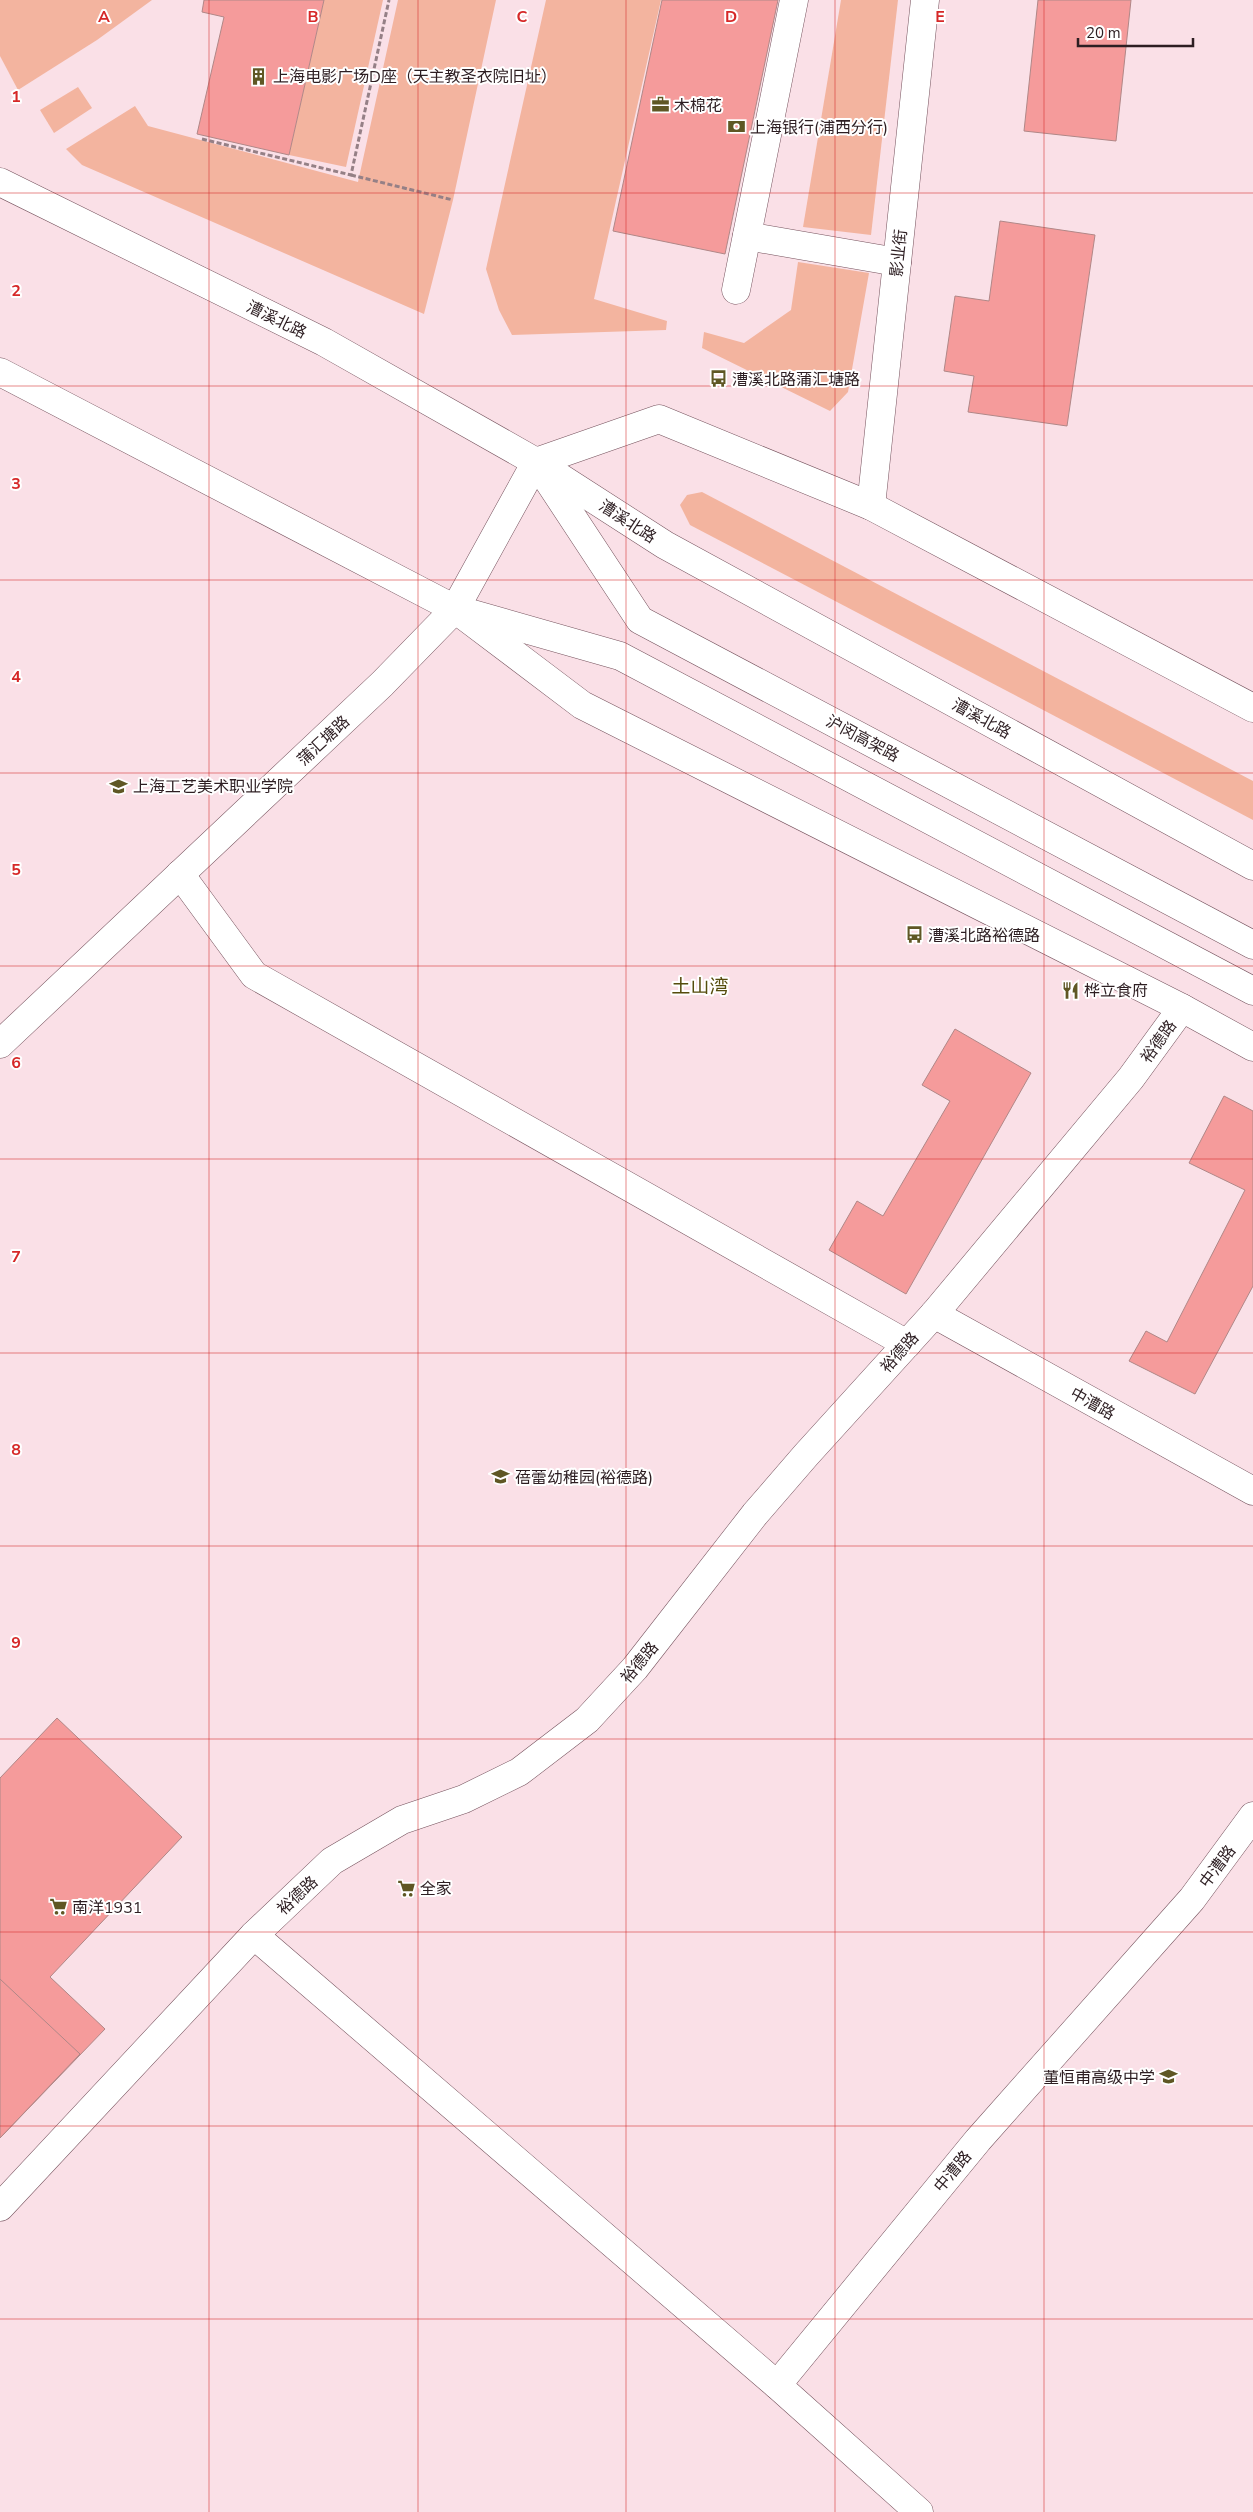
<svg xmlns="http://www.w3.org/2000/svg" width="1253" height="2512" font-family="'Nunito Sans','Noto Sans SC',sans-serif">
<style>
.green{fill:#f3b49f}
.building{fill:#f59b9b;stroke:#b08787}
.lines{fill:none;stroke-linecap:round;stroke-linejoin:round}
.minor-casing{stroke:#75525d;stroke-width:29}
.major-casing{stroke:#75525d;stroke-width:29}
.highway-casing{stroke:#75525d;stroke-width:29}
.path{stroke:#958086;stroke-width:3;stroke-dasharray:5 2.5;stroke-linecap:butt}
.minor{stroke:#fff;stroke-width:28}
.major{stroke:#fff;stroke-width:28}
.highway{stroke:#fff;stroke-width:28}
.grid{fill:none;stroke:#d62828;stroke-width:1;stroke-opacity:0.55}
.labels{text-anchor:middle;stroke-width:4;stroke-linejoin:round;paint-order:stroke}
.poi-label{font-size:16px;fill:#2d1e22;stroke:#fff;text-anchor:start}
.street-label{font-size:16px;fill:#2d1e22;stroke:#fff}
.quarter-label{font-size:19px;fill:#554c0c;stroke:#fff}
.grid-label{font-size:16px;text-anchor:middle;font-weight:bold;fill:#d62828;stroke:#fff;stroke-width:4;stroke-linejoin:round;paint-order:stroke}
</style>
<rect width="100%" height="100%" fill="#fae0e7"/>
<g class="green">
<path d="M 0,0 L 152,0 L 97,40 L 18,90 L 0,56 Z"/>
<path d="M 324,0 L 383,0 L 346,167 L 289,155 Z"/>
<path d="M 398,0 L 496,0 L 453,200 L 424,314 L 82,165 L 66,149 L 135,106 L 148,126 L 358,182 Z"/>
<path d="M 546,0 L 661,0 L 594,299 L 667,321 L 666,330 L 512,335 L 499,310 L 486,269 Z"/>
<path d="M 841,0 L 898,0 L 871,235 L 803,227 Z"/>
<path d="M 78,87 L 92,108 L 54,133 L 40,110 Z"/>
<path d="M 798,262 L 869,273 L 848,392 L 830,411 L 702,348 L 704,332 L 744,343 L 791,310 Z"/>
<path d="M 702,492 L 1253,781 L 1253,820 L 690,525 L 680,505 L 687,495 Z"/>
</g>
<g class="building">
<path d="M 204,0 L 324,0 L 289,155 L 197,134 L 224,17 L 202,12 Z"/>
<path d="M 662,0 L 778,0 L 725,254 L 613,231 Z"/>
<path d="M 1038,0 L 1131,0 L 1116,141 L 1024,131 Z"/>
<path d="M 1000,221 L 1095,235 L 1067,426 L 968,412 L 974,376 L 944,371 L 955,296 L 989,301 Z"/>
<path d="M 955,1029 L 1031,1073 L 906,1294 L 829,1250 L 857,1201 L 883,1216 L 950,1101 L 922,1085 Z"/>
<path d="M 1224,1096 L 1253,1111 L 1253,1286 L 1195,1394 L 1129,1361 L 1146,1331 L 1167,1342 L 1245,1190 L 1189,1163 Z"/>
<path d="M 57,1718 L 182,1837 L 50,1977 L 105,2029 L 0,2138 L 0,1778 Z"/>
<path d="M 0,1979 L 80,2054 L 0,2138 Z"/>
</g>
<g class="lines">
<defs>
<g id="minor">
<path d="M 747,236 L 897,262"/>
<path d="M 736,290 L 794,0"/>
<path d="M 871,506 L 925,0"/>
<path d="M 180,874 L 254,975 L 907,1344"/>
<path d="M 0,1044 L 382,684 L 455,609 L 536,462"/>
<path d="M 934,1314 L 1253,1491"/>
<path d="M 254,1935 L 777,2385 L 919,2512"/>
<path d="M 0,2207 L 254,1935 L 332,1861 L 402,1820 L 464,1799 L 519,1772 L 587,1720 L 635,1668 L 755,1514 L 806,1455 L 934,1314 L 1131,1078 L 1182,1008"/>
<path d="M 777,2385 L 978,2140 L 1192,1899 L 1253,1816"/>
</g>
<g id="major">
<path d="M 0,182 L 324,342 L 536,462 L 665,545 L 1253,866"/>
<path d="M 0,372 L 455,609 L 582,705 L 1182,1008 L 1253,1047"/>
<path d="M 536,462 L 659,419 L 871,506 L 1253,708"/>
</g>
<g id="highway">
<path d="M 536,462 L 640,620 L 1253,945"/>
<path d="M 455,609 L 620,656 L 1253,991"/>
</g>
</defs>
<use href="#minor" class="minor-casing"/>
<use href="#major" class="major-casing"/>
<use href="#highway" class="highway-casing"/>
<g class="path">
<path d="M 202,139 L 351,175 L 389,0"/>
<path d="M 351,175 L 453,200"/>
</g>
<use href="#minor" class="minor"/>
<use href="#major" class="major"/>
<use href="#highway" class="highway"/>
</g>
<path class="grid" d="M 209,0 L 209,2512M 418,0 L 418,2512M 626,0 L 626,2512M 835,0 L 835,2512M 1044,0 L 1044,2512M 0,193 L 1253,193M 0,386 L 1253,386M 0,580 L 1253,580M 0,773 L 1253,773M 0,966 L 1253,966M 0,1159 L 1253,1159M 0,1353 L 1253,1353M 0,1546 L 1253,1546M 0,1739 L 1253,1739M 0,1932 L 1253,1932M 0,2126 L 1253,2126M 0,2319 L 1253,2319"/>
<defs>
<symbol id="building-bare" viewBox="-9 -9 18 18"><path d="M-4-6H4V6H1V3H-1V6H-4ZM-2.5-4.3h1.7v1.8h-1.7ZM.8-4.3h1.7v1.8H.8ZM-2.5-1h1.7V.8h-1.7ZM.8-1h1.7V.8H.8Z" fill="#5f5724" stroke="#fff" stroke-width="2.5" paint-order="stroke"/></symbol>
<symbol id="office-bare" viewBox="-9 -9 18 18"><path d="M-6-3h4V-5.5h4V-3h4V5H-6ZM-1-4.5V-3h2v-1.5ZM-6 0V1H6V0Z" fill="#5f5724" stroke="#fff" stroke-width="2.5" paint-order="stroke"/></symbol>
<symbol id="bank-bare" viewBox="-9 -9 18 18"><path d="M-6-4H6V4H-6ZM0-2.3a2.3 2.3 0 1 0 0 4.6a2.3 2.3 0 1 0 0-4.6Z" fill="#5f5724" stroke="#fff" stroke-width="2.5" paint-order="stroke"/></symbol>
<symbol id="bus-bare" viewBox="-9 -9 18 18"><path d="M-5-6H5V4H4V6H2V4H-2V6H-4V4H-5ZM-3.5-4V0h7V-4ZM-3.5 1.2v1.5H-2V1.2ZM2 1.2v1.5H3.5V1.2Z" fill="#5f5724" stroke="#fff" stroke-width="2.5" paint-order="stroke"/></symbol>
<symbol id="school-bare" viewBox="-9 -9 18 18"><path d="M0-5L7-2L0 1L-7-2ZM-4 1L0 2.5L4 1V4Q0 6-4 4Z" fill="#5f5724" stroke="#fff" stroke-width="2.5" paint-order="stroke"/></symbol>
<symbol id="restaurant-bare" viewBox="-9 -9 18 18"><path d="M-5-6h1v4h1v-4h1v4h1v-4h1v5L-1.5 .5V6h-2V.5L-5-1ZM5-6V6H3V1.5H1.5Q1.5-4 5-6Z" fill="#5f5724" stroke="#fff" stroke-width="2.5" paint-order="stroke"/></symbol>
<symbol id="supermarket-bare" viewBox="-9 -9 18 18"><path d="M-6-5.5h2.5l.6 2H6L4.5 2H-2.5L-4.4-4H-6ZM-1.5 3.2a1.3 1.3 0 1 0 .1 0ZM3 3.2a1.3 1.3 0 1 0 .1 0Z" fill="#5f5724" stroke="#fff" stroke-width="2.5" paint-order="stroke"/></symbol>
</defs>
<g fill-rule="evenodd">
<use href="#building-bare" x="246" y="64" width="25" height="25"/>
<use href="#office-bare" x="648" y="92" width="25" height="25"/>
<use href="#bank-bare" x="724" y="114" width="25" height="25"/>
<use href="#bus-bare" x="706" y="366" width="25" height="25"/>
<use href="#school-bare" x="106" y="774" width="25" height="25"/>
<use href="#bus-bare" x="902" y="922" width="25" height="25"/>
<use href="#restaurant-bare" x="1058" y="978" width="25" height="25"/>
<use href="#school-bare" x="488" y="1464" width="25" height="25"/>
<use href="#supermarket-bare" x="394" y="1876" width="25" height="25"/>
<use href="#supermarket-bare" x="46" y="1894" width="25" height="25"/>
<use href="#school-bare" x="1156" y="2064" width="25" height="25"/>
</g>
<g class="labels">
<g class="poi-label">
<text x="273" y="82">上海电影广场D座（天主教圣衣院旧址）</text>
<text x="674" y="111">木棉花</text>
<text x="750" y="133">上海银行(浦西分行)</text>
<text x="732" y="385">漕溪北路蒲汇塘路</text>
<text x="133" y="792">上海工艺美术职业学院</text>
<text x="928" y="941">漕溪北路裕德路</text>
<text x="1084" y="996">桦立食府</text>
<text x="515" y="1483">蓓蕾幼稚园(裕德路)</text>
<text x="420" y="1894">全家</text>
<text x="72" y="1913">南洋1931</text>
<text x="1155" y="2083" text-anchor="end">董恒甫高级中学</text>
</g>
<g class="street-label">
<text transform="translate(898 253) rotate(-84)" y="6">影业街</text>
<text transform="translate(277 319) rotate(26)" y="6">漕溪北路</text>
<text transform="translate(628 521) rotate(33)" y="6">漕溪北路</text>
<text transform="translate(982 718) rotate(29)" y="6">漕溪北路</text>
<text transform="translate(863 738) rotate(28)" y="6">沪闵高架路</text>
<text transform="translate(323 740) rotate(-43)" y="6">蒲汇塘路</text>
<text transform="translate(1158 1041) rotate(-54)" y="6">裕德路</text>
<text transform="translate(899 1352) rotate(-48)" y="6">裕德路</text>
<text transform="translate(1093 1403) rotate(29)" y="6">中漕路</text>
<text transform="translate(639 1662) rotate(-50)" y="6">裕德路</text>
<text transform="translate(1217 1866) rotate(-53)" y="6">中漕路</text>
<text transform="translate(297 1895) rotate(-43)" y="6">裕德路</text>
<text transform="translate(952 2171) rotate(-50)" y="6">中漕路</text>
</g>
<g class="quarter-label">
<text x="700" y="993">土山湾</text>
</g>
</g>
<g class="grid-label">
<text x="104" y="22">A</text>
<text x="313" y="22">B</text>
<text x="522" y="22">C</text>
<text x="731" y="22">D</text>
<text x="940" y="22">E</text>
<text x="16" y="102">1</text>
<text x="16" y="296">2</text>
<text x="16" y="489">3</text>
<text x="16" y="682">4</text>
<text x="16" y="875">5</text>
<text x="16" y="1068">6</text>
<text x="16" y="1262">7</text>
<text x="16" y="1455">8</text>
<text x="16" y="1648">9</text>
</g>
<path d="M1078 38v8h115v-8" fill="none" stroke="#2d1e22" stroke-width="2.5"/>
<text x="1086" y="38" font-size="15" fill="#2d1e22" stroke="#ffffff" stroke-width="4" paint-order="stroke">20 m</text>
</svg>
